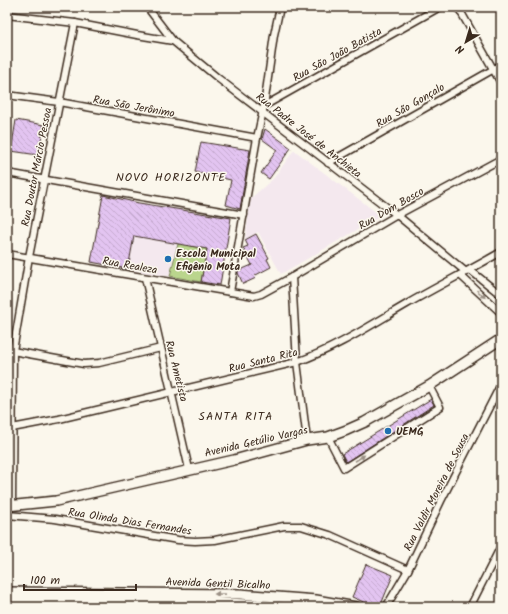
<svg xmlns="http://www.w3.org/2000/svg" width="508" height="614" font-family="Kalam,sans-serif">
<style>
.built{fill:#f4e8ee}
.park{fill:#bad58d;stroke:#7a8056}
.building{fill:url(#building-back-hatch);stroke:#3b2a1e}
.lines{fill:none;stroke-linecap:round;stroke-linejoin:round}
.street-casing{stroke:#3b2a1e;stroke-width:9}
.secondary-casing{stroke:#3b2a1e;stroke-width:12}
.street{stroke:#fbf7ec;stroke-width:6}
.secondary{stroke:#fbf7ec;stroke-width:9}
.oneway{fill:#9b9085}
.poi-dot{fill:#1f6fb2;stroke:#fbf7ec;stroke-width:1.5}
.labels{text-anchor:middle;stroke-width:3;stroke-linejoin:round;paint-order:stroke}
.street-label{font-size:11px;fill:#3b2a1e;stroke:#fbf7ec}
.poi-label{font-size:11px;font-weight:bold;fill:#3b2a1e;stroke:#fbf7ec;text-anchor:start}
.neighbourhood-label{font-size:12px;letter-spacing:1px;fill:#3b2a1e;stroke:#fbf7ec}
</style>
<defs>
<pattern id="building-back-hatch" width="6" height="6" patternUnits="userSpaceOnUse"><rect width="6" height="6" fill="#e3c4f1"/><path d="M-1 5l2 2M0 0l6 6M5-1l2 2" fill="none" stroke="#c4a9ce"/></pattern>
</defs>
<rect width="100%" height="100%" fill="#fbf7ec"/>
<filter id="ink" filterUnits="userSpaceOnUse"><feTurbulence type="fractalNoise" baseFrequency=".025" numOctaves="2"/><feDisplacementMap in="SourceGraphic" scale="8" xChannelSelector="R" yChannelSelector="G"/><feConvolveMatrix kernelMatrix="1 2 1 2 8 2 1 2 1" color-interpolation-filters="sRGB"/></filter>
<g filter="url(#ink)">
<g class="built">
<path d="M 294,150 L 381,216 L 281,274 L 258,232 L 245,240 L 251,198 L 274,178 Z"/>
<path d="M 134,236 L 207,249 L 201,282 L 128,269 Z"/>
</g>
<path class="park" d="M 178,244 L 207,249 L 201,282 L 170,276 Z"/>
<g class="building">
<path d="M 16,120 L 44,125 L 38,155 L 11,151 Z"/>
<path d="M 265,129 L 291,148 L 269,179 L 261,173 L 277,150 L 262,139 Z"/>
<path d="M 201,142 L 250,150 L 240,209 L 226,205 L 231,180 L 195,172 Z"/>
<path d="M 103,195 L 139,203 L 231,218 L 220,285 L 201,282 L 207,249 L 134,236 L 128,269 L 91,262 Z"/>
<path d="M 256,234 L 269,258 L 267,259 L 271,267 L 254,276 L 256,278 L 243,284 L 238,273 L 238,271 L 252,265 L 243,248 L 248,246 L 245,240 Z"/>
<path d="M 431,399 L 434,405 L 346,462 L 342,454 Z"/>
<path d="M 366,564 L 393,575 L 380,607 L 375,607 L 352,597 Z"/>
</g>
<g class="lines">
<defs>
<g id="street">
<path d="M 147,7 L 173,41 L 219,79 L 397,215 L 466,272"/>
<path d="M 458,7 L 501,83"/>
<path d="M 7,15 L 75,23 L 137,35 L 173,41"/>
<path d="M 7,95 L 59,102 L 257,138"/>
<path d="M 264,106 L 440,7"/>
<path d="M 328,163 L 501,65"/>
<path d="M 7,173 L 244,215"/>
<path d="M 7,254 L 254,296 L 261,294 L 292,277 L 397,215 L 501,159"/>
<path d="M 470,270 L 501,295"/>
<path d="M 460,275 L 501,313"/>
<path d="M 292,277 L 297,362 L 307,440"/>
<path d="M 145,278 L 189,469"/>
<path d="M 230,292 L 257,138 L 264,106 L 274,35 L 280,7"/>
<path d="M 7,350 L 84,364 L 99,363 L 161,348"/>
<path d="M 7,427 L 12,428 L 59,419 L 297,362 C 336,348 371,325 407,304 C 438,286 470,270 501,252"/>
<path d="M 328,437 L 344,468 L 440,407 L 429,386"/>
<path d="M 12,506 L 13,351 L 29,257 L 75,23"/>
<path d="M 7,515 L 55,519 L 178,540 L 195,541 L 215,540 L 284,526 L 301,526 L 330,535 L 408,570"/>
<path d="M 386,607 L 408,570 L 441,501 L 501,384"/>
<path d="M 470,607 L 501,546"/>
</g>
<g id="secondary">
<path d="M 7,506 L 56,501 L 234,460 L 307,440 L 328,437 L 347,430 L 365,422 L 429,386 L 501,339"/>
<path d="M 7,592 L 240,594 L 316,600 L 356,607"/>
<path d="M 7,599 L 208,602 L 303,607"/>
</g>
</defs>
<use href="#street" class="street-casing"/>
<use href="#secondary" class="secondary-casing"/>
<use href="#street" class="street"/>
<use href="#secondary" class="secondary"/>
</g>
<defs><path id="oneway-solid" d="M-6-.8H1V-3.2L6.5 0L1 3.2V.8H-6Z"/></defs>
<g class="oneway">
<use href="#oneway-solid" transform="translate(481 294) rotate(42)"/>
<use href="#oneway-solid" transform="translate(360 458) rotate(-33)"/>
<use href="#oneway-solid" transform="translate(220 594) rotate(-179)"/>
</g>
</g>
<g class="poi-dot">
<circle cx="168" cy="259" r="4"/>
<circle cx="388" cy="431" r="4"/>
</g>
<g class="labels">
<g class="street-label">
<text transform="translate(337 54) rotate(-29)" y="4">Rua São João Batista</text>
<text transform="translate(410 105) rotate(-30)" y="4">Rua São Gonçalo</text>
<text transform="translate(134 106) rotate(10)" y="4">Rua São Jerônimo</text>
<text transform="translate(309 135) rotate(38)" y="4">Rua Padre José de Anchieta</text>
<text transform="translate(36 167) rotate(-79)" y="4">Rua Doutor Márcio Pessoa</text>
<text transform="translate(391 208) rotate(-30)" y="4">Rua Dom Bosco</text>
<text transform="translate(130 265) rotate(10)" y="4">Rua Realeza</text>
<text transform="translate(263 360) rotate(-14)" y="4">Rua Santa Rita</text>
<text transform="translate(177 371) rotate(76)" y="4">Rua Ametista</text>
<text transform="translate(256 441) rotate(-13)" y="4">Avenida Getúlio Vargas</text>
<text transform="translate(436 492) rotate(-63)" y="4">Rua Valdir Moreira de Sousa</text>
<text transform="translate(130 521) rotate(9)" y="4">Rua Olinda Dias Fernandes</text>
<text transform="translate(218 583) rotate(2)" y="4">Avenida Gentil Bicalho</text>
</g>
<g class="poi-label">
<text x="176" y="257">Escola Municipal<tspan x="176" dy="13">Efigênio Mota</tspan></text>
<text x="396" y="435">UEMG</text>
</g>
<g class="neighbourhood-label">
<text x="171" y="181">NOVO HORIZONTE</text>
<text x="236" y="420">SANTA RITA</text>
</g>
</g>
<rect width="508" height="614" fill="none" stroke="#fbf7ec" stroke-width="24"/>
<rect x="12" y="12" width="484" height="590" fill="none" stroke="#3b2a1e" stroke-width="1.5" filter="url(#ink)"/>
<g transform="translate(466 42) rotate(218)" stroke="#fbf7ec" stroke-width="3" paint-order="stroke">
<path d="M0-3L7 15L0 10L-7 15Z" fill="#3b2a1e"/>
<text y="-6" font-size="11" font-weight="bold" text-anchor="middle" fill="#3b2a1e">N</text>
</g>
<path d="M24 584v6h112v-6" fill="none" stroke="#3b2a1e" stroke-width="2"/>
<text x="30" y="584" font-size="12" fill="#3b2a1e" stroke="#fbf7ec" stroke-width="3" paint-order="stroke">100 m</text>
</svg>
